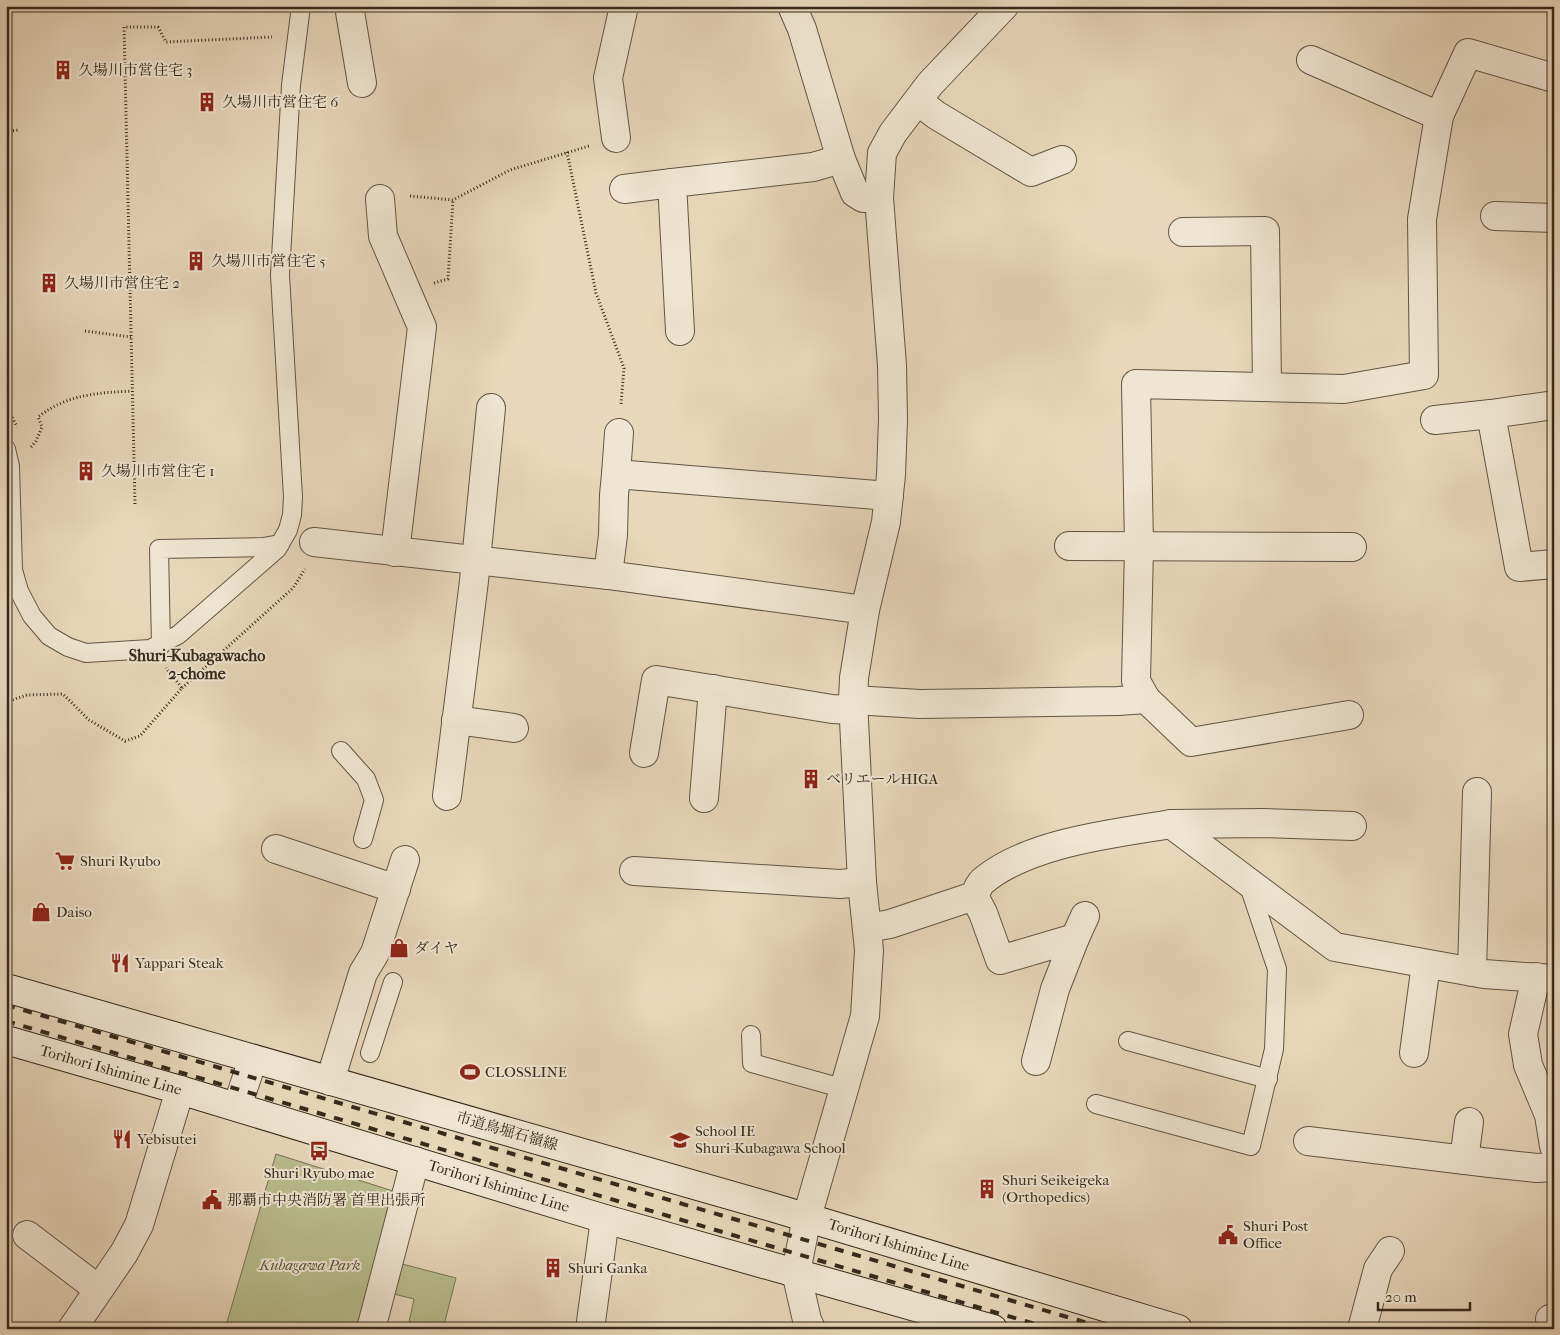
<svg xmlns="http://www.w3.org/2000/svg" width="1560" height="1335" font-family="'IM FELL French Canon','Noto Serif JP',serif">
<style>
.green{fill:#b9bd8d;stroke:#787454}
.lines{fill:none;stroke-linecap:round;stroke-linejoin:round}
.lane-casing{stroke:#625544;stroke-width:20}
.street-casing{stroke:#625544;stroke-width:30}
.secondary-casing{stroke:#362a1c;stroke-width:30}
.path{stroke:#362a1c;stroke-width:3;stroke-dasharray:1 2.5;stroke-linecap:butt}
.lane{stroke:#f0e5d2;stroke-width:18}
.street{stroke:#f0e5d2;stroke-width:28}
.secondary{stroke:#f0e5d2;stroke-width:28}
.rail{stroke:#362a1c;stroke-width:4;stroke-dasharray:9 9;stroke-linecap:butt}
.labels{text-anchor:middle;stroke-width:4;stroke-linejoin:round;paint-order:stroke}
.poi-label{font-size:15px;fill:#362a1c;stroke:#f0e5d2;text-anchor:start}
.street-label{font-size:15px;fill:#362a1c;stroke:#f0e5d2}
.park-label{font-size:15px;font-style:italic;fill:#574f38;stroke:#f0e5d2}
.neighbourhood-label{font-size:16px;font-weight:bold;fill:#362a1c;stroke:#f0e5d2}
</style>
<rect width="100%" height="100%" fill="#e8d7ba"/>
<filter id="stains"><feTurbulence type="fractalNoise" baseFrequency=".004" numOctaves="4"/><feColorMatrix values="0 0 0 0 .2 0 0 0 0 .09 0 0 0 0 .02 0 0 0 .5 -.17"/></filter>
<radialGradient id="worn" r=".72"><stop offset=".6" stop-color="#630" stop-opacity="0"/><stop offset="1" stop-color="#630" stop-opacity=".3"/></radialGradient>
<g class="green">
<path d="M 276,1154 L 393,1191 L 360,1329 L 225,1329 Z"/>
<path d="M 402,1264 L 456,1278 L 443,1329 L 434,1329 L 409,1322 L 414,1299 L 394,1294 Z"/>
</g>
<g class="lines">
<defs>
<g id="lane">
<path d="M 6,449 L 10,466 L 13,570 L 19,591 L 32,616 L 49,636 L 68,647 L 86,653 L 150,649 L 178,635 L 277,549 L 288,530 L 292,515 L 293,497 L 280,275 L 291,85 L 301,6"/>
<path d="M 161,645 L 159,549 L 263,547 L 280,544"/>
<path d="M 341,751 L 366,779 L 374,800 L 363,839"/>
<path d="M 751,1035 L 752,1063 L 845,1089"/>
<path d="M 1128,1041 L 1268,1079"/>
<path d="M 370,1053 L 393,982"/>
<path d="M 1096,1104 L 1251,1146 L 1274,1049 L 1277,969 L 1248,883"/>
</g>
<g id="street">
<path d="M 349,6 L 362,83"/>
<path d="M 792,6 L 802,29 L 841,159 L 855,193 L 863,198 L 879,198"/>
<path d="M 1311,60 L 1439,116"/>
<path d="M 918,101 L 936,115 L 1031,172 L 1062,160"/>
<path d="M 616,138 L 608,78 L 624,6"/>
<path d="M 624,189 L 672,183"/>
<path d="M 380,199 L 383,236 L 422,327 L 395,552"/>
<path d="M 1495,216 L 1554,218"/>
<path d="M 1183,232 L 1265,231 L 1267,387"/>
<path d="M 680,331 L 672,183 L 813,167 L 841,159"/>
<path d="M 1554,405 L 1491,414 L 1519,567 L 1554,564"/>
<path d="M 1435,420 L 1491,414"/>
<path d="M 616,474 L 619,433"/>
<path d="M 314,542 L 608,575 L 865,610"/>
<path d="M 1069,546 L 1352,547"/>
<path d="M 608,575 L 613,535 L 614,495 L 616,474 L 889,496"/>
<path d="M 853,700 L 920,704 L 1118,701 L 1146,699"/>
<path d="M 1349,715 L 1191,742 L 1146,699 L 1136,681 L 1139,547 L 1136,384 L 1344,389 L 1424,375 L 1422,219 L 1439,116 L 1468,53 L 1554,78"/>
<path d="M 456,720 L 514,728"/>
<path d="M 644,753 L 656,680 L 832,709 L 853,710"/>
<path d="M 447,796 L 474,581 L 491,408"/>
<path d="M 704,798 L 713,689"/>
<path d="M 1171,824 L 1263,823 L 1352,826"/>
<path d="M 276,849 L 396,889"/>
<path d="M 634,871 L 840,884 L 862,882"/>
<path d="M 974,896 L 983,913 L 1000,960 L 1075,938 L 1055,989 L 1036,1061"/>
<path d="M 867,928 L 890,924 L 974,896 C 977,891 979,883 984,880 C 1031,842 1112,834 1171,824 L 1335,947 L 1484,974 L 1554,979"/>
<path d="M 1075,938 L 1085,916"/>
<path d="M 1472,972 L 1477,792"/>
<path d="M 1536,977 L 1523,1034 L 1528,1065 L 1549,1115 L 1554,1146"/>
<path d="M 1414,1053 L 1426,964"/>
<path d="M 330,1081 L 363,973 L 375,953 L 405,860"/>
<path d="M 237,1107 L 253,1059"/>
<path d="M 1308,1141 L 1490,1163 L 1537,1168 L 1554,1167"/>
<path d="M 1464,1160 L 1469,1122"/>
<path d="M 27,1235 L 98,1289"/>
<path d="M 1550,1319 L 1554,1319"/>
<path d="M 72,1329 L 124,1253 L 139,1225 L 180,1090"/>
<path d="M 371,1329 L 415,1161"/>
<path d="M 590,1329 L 605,1219"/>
<path d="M 811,1329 L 807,1320 L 796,1272 L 807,1217 L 865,1016 L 869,950 L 862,882 L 853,700 L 854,678 L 865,610 L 886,522 L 891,475 L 893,419 L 892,365 L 879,198 L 882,153 L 893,133 L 930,84 L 1004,6"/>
<path d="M 1362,1329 L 1378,1269 L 1390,1251"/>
</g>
<g id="secondary">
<path d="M 6,988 L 768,1206 L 1178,1329"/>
<path d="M 6,1040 L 180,1090 L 605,1219 L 993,1329"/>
</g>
</defs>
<use href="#lane" class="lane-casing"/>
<use href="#street" class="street-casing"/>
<use href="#secondary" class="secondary-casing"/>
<g class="path">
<path d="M 6,131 L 19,130"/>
<path d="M 567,152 L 596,293 L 624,368 L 621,404"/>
<path d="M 410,196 L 453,200 L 510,170 L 589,146"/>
<path d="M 434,283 L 448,279 L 453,200"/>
<path d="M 85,331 L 131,337"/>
<path d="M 6,405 L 17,427"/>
<path d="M 31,447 L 36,441 L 42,427 L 38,417 C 68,394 97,393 132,391"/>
<path d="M 135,504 L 124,27 L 158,27 L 166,42 L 272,37"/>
<path d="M 182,688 L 293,588 L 305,569"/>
<path d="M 6,702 L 27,695 L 63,694 L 89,720 L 125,741 L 140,736 L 182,688 L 166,668"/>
</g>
<use href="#lane" class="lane"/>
<use href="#street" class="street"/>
<use href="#secondary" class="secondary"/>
<g class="rail">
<path d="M 6,1005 L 1108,1329"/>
<path d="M 6,1021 L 1052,1329"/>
</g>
</g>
<defs>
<symbol id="building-bare" viewBox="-9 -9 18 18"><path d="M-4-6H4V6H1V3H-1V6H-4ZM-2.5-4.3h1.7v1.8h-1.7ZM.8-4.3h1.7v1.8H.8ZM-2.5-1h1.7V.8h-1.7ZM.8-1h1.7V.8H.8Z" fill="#8f2418" stroke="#f0e5d2" stroke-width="2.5" paint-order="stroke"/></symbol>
<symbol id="supermarket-bare" viewBox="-9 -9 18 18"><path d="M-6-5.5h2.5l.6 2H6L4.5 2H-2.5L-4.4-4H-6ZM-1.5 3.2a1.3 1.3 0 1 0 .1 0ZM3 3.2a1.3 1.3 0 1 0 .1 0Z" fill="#8f2418" stroke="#f0e5d2" stroke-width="2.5" paint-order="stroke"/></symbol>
<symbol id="shop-bare" viewBox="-9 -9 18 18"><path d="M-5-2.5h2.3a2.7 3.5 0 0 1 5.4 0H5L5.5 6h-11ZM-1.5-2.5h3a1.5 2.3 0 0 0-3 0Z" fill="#8f2418" stroke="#f0e5d2" stroke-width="2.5" paint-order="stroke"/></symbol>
<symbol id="restaurant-bare" viewBox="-9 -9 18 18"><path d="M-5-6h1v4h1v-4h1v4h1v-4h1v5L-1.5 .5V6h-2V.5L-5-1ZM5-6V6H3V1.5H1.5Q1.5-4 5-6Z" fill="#8f2418" stroke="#f0e5d2" stroke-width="2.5" paint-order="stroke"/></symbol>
<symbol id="stadium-bare" viewBox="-9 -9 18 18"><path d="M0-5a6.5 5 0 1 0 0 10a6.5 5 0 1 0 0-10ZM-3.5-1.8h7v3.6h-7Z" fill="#8f2418" stroke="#f0e5d2" stroke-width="2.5" paint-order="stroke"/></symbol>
<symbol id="school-bare" viewBox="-9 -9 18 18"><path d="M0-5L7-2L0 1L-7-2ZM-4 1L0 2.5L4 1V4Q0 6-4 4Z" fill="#8f2418" stroke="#f0e5d2" stroke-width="2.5" paint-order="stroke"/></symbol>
<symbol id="bus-bare" viewBox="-9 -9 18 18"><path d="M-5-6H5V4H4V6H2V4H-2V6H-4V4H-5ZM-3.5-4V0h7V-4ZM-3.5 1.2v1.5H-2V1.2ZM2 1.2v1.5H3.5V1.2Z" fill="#8f2418" stroke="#f0e5d2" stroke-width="2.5" paint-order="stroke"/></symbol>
<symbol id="civic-bare" viewBox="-9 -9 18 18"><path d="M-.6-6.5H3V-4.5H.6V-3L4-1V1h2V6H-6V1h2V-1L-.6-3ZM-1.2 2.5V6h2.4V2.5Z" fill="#8f2418" stroke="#f0e5d2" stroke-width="2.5" paint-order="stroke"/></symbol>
</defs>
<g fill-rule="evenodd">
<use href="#building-bare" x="49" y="56" width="28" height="28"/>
<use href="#building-bare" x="193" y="88" width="28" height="28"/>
<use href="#building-bare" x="182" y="247" width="28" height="28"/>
<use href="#building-bare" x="35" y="269" width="28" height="28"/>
<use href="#building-bare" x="72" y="457" width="28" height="28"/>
<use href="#building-bare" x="797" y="765" width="28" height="28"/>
<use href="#supermarket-bare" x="51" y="847" width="28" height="28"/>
<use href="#shop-bare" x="27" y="898" width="28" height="28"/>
<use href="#shop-bare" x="385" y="934" width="28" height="28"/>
<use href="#restaurant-bare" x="106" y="949" width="28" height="28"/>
<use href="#stadium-bare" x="456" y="1058" width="28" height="28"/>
<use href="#restaurant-bare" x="108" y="1125" width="28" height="28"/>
<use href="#school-bare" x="666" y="1126" width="28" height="28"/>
<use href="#bus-bare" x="305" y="1137" width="28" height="28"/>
<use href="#building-bare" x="973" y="1175" width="28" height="28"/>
<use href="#civic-bare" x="198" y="1186" width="28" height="28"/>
<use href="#civic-bare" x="1214" y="1221" width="28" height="28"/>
<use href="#building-bare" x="539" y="1254" width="28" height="28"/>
</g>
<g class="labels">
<g class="poi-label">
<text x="78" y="75">久場川市営住宅 3</text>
<text x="222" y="107">久場川市営住宅 6</text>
<text x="211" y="266">久場川市営住宅 5</text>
<text x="64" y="288">久場川市営住宅 2</text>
<text x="101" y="476">久場川市営住宅 1</text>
<text x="826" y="784">ベリエールHIGA</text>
<text x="80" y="866">Shuri Ryubo</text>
<text x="56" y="917">Daiso</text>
<text x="414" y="953">ダイヤ</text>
<text x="135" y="968">Yappari Steak</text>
<text x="485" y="1077">CLOSSLINE</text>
<text x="695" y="1136">School IE<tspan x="695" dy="17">Shuri-Kubagawa School</tspan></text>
<text x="137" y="1144">Yebisutei</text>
<text x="319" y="1178" text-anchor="middle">Shuri Ryubo mae</text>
<text x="1002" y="1185">Shuri Seikeigeka<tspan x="1002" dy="17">(Orthopedics)</tspan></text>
<text x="227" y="1205">那覇市中央消防署 首里出張所</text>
<text x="1243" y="1231">Shuri Post<tspan x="1243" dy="17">Office</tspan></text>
<text x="568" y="1273">Shuri Ganka</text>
</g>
<g class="street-label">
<text transform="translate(111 1070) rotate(16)" y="5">Torihori Ishimine Line</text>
<text transform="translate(507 1131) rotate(16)" y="5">市道鳥堀石嶺線</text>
<text transform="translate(499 1186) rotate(17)" y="5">Torihori Ishimine Line</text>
<text transform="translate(899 1245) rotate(17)" y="5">Torihori Ishimine Line</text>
</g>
<g class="park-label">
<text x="310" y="1270">Kubagawa Park</text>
</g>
<g class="neighbourhood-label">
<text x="197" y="661">Shuri-Kubagawacho<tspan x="197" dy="18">2-chome</tspan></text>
</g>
</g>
<rect width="1560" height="1335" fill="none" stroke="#e8d7ba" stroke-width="25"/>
<rect x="8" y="8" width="1545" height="1320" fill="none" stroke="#362a1c" stroke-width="2.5"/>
<rect x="12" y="12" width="1535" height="1310" fill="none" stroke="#362a1c"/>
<path d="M1378 1302v8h92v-8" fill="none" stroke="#362a1c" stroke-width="2.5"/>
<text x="1385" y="1302" font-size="15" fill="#362a1c" stroke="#f0e5d2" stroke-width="4" paint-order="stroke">20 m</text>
<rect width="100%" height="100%" filter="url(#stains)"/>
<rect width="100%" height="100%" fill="url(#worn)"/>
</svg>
